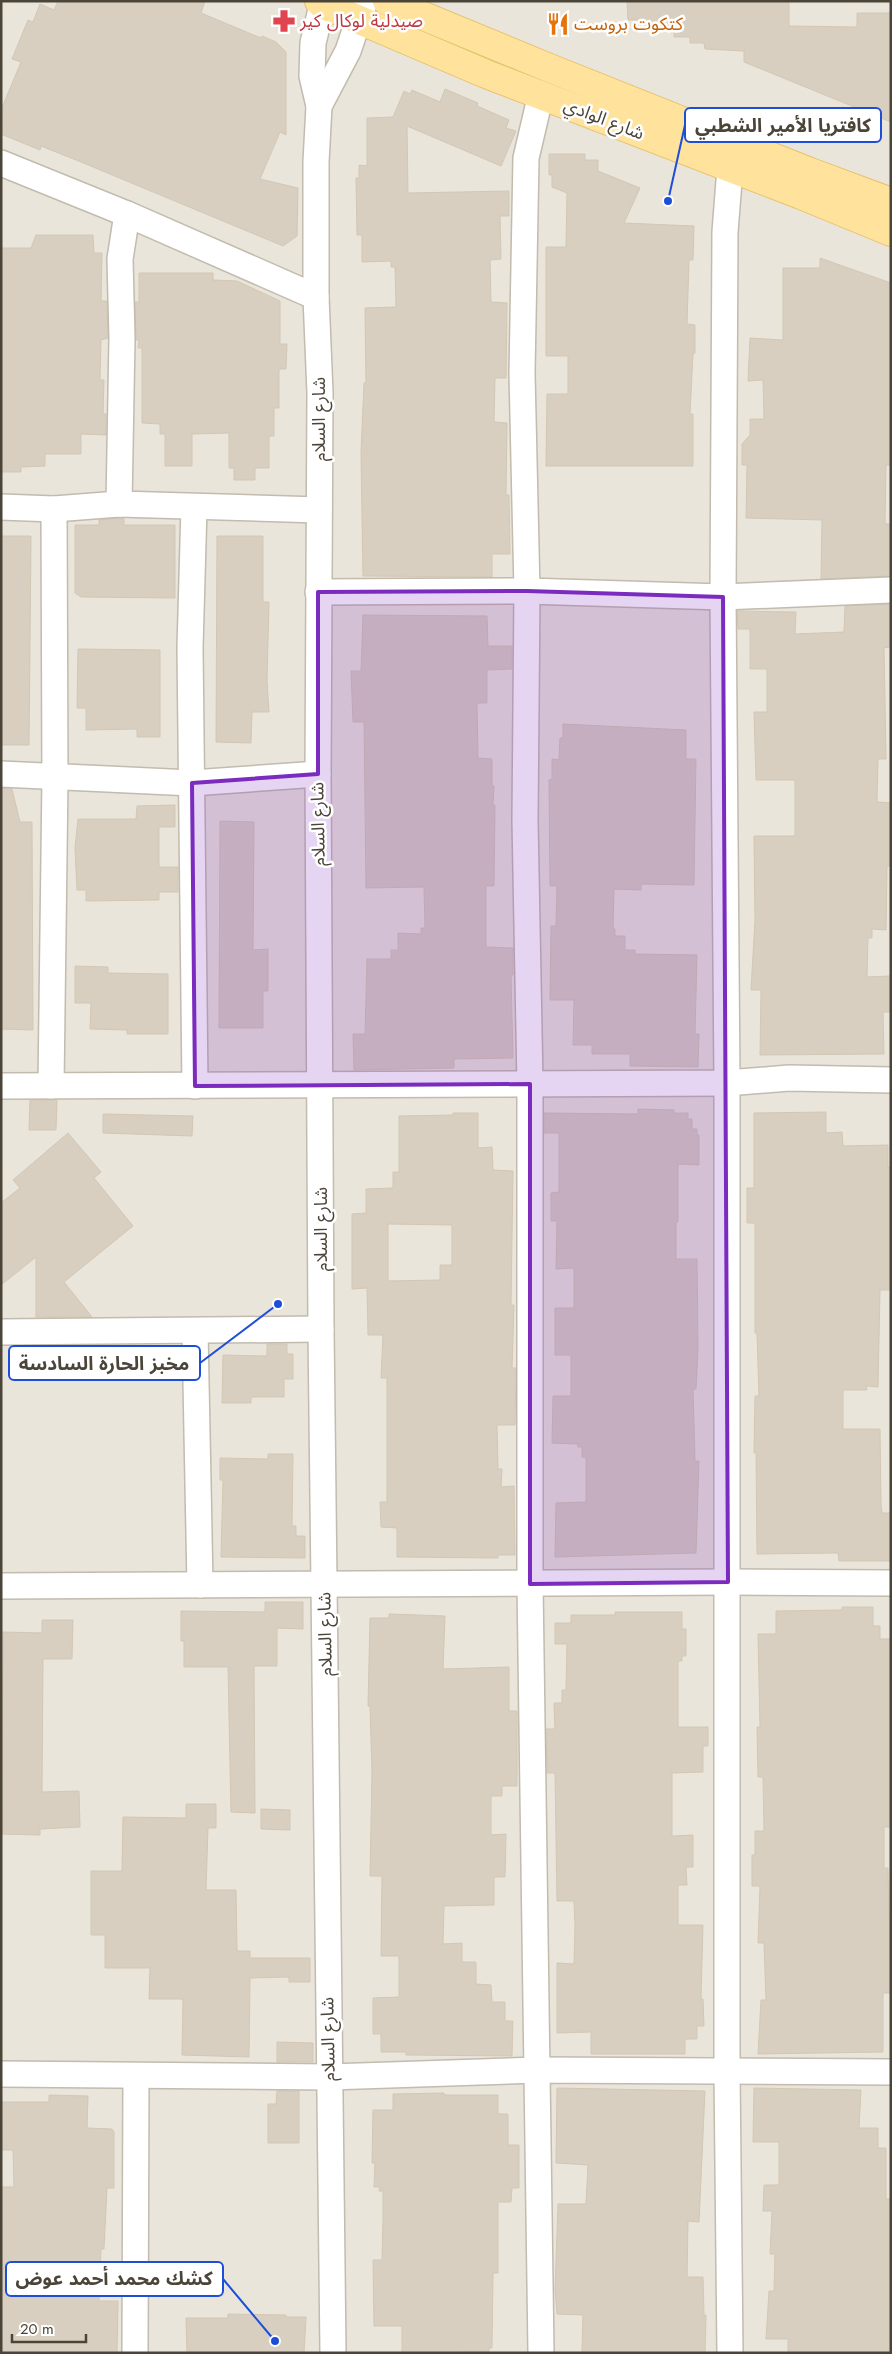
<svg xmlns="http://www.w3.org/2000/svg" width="892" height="2354" font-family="Jost,'Noto Sans Arabic',sans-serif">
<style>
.residential{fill:#eae5da}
.building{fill:#d8cfc1;stroke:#d3c7b4;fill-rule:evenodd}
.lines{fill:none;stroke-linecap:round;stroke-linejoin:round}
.minor-casing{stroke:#c2bbae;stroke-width:28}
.major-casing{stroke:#e6c16a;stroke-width:30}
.minor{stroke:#fff;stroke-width:25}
.major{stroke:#ffe39c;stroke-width:28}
.marked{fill:#7b2cbf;fill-opacity:0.2;stroke:#7b2cbf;stroke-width:4;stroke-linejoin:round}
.labels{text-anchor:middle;stroke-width:5;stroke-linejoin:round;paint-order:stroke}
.health-label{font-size:18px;fill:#be3a42;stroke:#fff;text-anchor:start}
.food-label{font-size:18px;fill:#c56008;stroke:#fff;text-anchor:start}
.street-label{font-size:18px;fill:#4b4439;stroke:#fff}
.leader{fill:none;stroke:#1d4ed8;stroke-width:2}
.callout-dot{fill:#1d4ed8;stroke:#fff;stroke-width:2}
.callout{fill:#fff;stroke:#1d4ed8;stroke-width:2}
.callout-label{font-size:19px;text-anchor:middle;font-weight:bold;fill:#4b4439}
</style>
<rect width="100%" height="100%" fill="#f6f3ec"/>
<rect class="residential" x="1" y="1" width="890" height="2352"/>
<g class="building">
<path d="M 58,1 L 205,1 L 201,13 L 261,38 L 262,36 L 276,42 L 286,52 L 286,135 L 280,132 L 260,179 L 298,188 L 297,236 L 283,246 L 81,162 L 41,146 L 40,150 L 1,134 L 1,110 L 21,62 L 12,59 L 28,20 L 33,22 L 40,4 L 54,10 Z"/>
<path d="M 627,1 L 789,1 L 789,26 L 857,27 L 857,13 L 891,13 L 891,122 L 744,62 L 744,51 L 705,49 L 704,43 L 690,43 L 690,37 L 674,37 L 674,31 L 659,31 L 659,25 L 645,25 L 645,20 L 628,20 Z"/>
<path d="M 445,89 L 478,103 L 477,106 L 509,120 L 506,128 L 516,131 L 501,166 L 407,126 L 408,193 L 509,191 L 509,216 L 500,216 L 501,259 L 490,260 L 491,302 L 507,303 L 506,378 L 495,378 L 494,422 L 507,423 L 506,495 L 509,495 L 510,554 L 492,554 L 492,577 L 363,576 L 361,453 L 364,383 L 366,383 L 365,308 L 396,307 L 395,267 L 391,267 L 391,261 L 362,262 L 362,235 L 357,235 L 356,178 L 359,178 L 359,165 L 367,166 L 367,118 L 393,117 L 404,91 L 410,94 L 412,90 L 440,102 Z"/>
<path d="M 549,154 L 585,154 L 585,160 L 598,160 L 598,171 L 640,188 L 624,223 L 694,226 L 693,260 L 689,260 L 687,324 L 695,325 L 695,353 L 693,354 L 690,414 L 693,414 L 693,466 L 546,466 L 547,394 L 568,394 L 568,356 L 546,356 L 546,247 L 566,247 L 567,193 L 552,187 L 552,175 L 549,175 Z"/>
<path d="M 36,235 L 93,235 L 94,253 L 102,253 L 101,301 L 107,301 L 108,338 L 101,340 L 100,380 L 104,380 L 103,414 L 106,414 L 106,435 L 81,434 L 81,454 L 45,454 L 45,466 L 21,467 L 21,472 L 1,472 L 1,248 L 31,248 Z"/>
<path d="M 820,258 L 891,283 L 891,465 L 886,465 L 885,524 L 891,524 L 891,576 L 821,579 L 822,520 L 746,518 L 747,465 L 742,465 L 742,444 L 750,435 L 750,419 L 764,419 L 763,380 L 748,381 L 750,338 L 783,340 L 783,268 L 820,268 Z"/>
<path d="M 139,273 L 213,273 L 213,280 L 237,281 L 280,301 L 280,344 L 287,344 L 286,369 L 279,369 L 279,408 L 274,408 L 274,436 L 269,436 L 269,468 L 255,468 L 255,480 L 234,480 L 234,468 L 229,468 L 229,433 L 192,434 L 192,466 L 165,466 L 165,434 L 160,434 L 160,424 L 142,423 L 142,348 L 138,348 L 139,340 L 136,340 L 135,302 L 139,302 Z"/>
<path d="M 119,518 L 124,519 L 124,525 L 175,525 L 175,598 L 81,597 L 75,593 L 75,525 L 99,525 L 99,520 Z"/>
<path d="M 1,536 L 31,536 L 29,745 L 1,745 Z"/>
<path d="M 217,536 L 263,536 L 263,602 L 269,602 L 267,681 L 269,712 L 252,712 L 251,743 L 216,742 Z"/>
<path d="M 891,604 L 891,648 L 884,647 L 886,759 L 878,759 L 877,802 L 891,803 L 891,863 L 890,866 L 887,866 L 886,930 L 872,929 L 872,938 L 868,938 L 867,977 L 891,976 L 891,1012 L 883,1012 L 884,1054 L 760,1055 L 761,990 L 751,990 L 755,920 L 754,836 L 795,836 L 795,780 L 756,780 L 754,712 L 767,712 L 767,669 L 750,669 L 750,629 L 738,629 L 737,611 L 796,612 L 795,634 L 844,632 L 845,606 Z"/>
<path d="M 363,615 L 487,616 L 488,646 L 512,646 L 512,669 L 487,670 L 487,703 L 477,703 L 478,758 L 492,759 L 492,786 L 494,786 L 493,805 L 495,805 L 494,886 L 486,886 L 486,947 L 513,948 L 513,975 L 511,975 L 513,1058 L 454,1059 L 454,1068 L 354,1070 L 353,1034 L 365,1034 L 367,959 L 391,959 L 391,950 L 398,950 L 398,933 L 421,934 L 421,928 L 425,928 L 424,887 L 366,888 L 364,722 L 353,722 L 351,671 L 361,671 Z"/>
<path d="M 78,649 L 160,650 L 160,737 L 137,737 L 137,729 L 86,730 L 86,708 L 77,708 Z"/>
<path d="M 563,724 L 686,730 L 686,759 L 696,759 L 694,885 L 641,884 L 641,890 L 614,889 L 613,929 L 615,929 L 615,936 L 625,936 L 625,950 L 635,950 L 635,954 L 697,955 L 695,1034 L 699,1034 L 698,1067 L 630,1066 L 630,1054 L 592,1054 L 592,1045 L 573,1045 L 574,1000 L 550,1000 L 551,926 L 556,926 L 557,886 L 550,886 L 549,780 L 552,779 L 552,759 L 559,760 L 560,738 L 563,738 Z"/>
<path d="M 1,788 L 12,789 L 20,822 L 32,822 L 33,1030 L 1,1029 Z"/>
<path d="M 175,805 L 175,827 L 159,827 L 159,867 L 178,867 L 178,892 L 159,892 L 159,900 L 86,901 L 86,890 L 77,890 L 75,848 L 78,819 L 136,819 L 137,806 Z"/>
<path d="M 220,821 L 254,822 L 253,950 L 268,949 L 268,991 L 263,991 L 263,1028 L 219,1028 Z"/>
<path d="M 75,966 L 108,967 L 108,973 L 168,974 L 168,1034 L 127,1034 L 127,1030 L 90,1029 L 91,1003 L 75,1003 Z"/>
<path d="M 30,1100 L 57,1100 L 56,1130 L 29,1130 Z"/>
<path d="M 638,1109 L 674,1110 L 674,1113 L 688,1113 L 688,1119 L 692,1119 L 692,1129 L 697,1129 L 697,1135 L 699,1135 L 699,1165 L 678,1164 L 678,1222 L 676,1222 L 676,1259 L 697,1259 L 698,1347 L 696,1389 L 693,1389 L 695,1461 L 699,1461 L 696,1553 L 555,1557 L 556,1503 L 586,1502 L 586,1458 L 582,1457 L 582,1447 L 578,1447 L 578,1444 L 552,1443 L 553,1396 L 571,1396 L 571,1355 L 555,1355 L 555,1308 L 574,1308 L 574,1268 L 556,1269 L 557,1221 L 551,1221 L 551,1193 L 559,1192 L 559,1133 L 544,1133 L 544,1113 L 638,1114 Z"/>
<path d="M 826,1112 L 826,1133 L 842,1132 L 843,1146 L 888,1145 L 888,1167 L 891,1167 L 891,1290 L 880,1290 L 878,1387 L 866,1386 L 867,1390 L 843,1390 L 843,1429 L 880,1429 L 881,1504 L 882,1513 L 891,1513 L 891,1561 L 839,1561 L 838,1553 L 757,1554 L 756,1453 L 754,1453 L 755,1396 L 759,1396 L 757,1333 L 755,1333 L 755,1223 L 747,1223 L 747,1188 L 754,1188 L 754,1113 Z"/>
<path d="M 453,1113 L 478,1113 L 478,1148 L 492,1147 L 493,1170 L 513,1171 L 511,1305 L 514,1305 L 512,1368 L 516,1368 L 515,1425 L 497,1425 L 498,1469 L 502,1469 L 501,1487 L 514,1486 L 515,1555 L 498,1555 L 498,1558 L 397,1557 L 397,1528 L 381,1527 L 380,1502 L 387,1502 L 387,1378 L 381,1378 L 383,1335 L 368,1335 L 367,1288 L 352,1289 L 352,1214 L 366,1213 L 366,1189 L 393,1188 L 393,1172 L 399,1172 L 399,1116 L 453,1115 ZM 388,1224 L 452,1225 L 452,1265 L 440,1265 L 440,1280 L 388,1281 Z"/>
<path d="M 103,1114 L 193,1116 L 192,1136 L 103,1133 Z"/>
<path d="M 68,1133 L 101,1172 L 94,1178 L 133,1226 L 64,1282 L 92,1317 L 36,1317 L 36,1257 L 1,1285 L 1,1203 L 20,1188 L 13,1180 Z"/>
<path d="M 267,1344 L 287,1344 L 287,1354 L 293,1354 L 293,1379 L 284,1379 L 284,1397 L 251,1397 L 251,1403 L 222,1403 L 223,1355 L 267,1356 Z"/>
<path d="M 268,1454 L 293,1454 L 292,1526 L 296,1526 L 296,1536 L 305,1536 L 305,1558 L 221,1557 L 223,1480 L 220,1480 L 220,1458 L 268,1459 Z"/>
<path d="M 265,1602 L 303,1602 L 303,1629 L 277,1628 L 277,1666 L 254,1666 L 255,1813 L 231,1812 L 228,1667 L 184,1667 L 184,1641 L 181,1641 L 181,1611 L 265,1612 Z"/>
<path d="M 842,1607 L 873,1607 L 873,1626 L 880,1626 L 880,1639 L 891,1639 L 891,1827 L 884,1827 L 884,1868 L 888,1868 L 889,1922 L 891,1922 L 891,1993 L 883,1993 L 883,2052 L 758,2054 L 761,2000 L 766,2000 L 764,1943 L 758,1943 L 760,1886 L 752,1886 L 752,1855 L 755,1855 L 755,1831 L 764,1831 L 763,1777 L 758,1777 L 757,1727 L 760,1727 L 758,1634 L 776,1634 L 776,1611 L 842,1610 Z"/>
<path d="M 615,1612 L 682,1612 L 682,1629 L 686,1629 L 686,1656 L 682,1656 L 682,1661 L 678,1661 L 678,1727 L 708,1727 L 708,1746 L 703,1746 L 703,1772 L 672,1773 L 672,1836 L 693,1835 L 693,1867 L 686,1867 L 687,1885 L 678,1885 L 678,1925 L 703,1925 L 701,1999 L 703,1999 L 704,2026 L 697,2026 L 697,2039 L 685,2039 L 685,2054 L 591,2054 L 591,2032 L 557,2033 L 557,1963 L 574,1964 L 575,1926 L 574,1901 L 557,1901 L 555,1773 L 547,1773 L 546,1729 L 555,1729 L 554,1703 L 562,1703 L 562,1690 L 566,1690 L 567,1644 L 555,1644 L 555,1623 L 571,1623 L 571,1615 L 615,1615 Z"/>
<path d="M 389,1614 L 445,1616 L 443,1669 L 509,1667 L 509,1711 L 517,1711 L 517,1786 L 502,1786 L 502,1796 L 491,1796 L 491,1835 L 506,1834 L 505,1877 L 494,1877 L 494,1905 L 444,1906 L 443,1944 L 462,1943 L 462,1962 L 476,1962 L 476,1984 L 491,1985 L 492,2002 L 505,2002 L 505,2021 L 513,2021 L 512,2056 L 406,2055 L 406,2052 L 381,2052 L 381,2034 L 373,2034 L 373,1998 L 399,1997 L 399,1956 L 381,1956 L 382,1876 L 370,1876 L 372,1772 L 370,1706 L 368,1706 L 370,1618 L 389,1618 Z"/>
<path d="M 42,1620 L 73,1620 L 72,1659 L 43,1659 L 42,1792 L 79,1791 L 80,1827 L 40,1829 L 40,1835 L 2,1834 L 3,1632 L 42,1633 Z"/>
<path d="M 186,1804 L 216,1804 L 216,1828 L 208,1828 L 206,1890 L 236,1890 L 237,1951 L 250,1951 L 250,1958 L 310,1958 L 310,1982 L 289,1982 L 289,1977 L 250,1978 L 249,2057 L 182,2055 L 183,1999 L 149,1999 L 150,1968 L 105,1968 L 105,1935 L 91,1935 L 91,1871 L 122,1871 L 123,1817 L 186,1818 Z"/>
<path d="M 261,1809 L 290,1810 L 290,1830 L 261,1829 Z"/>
<path d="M 277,2042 L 313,2043 L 313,2062 L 277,2062 Z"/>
<path d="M 557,2088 L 705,2091 L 699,2222 L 688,2221 L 687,2277 L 703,2277 L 704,2315 L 706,2315 L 705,2353 L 582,2353 L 583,2315 L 557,2314 L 555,2290 L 558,2204 L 586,2204 L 588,2165 L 556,2163 Z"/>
<path d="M 754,2088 L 861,2090 L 859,2128 L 878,2128 L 878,2148 L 886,2148 L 886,2199 L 891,2199 L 891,2353 L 788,2353 L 788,2339 L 766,2339 L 769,2291 L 774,2291 L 775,2254 L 770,2254 L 772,2211 L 763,2211 L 764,2185 L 779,2185 L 779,2142 L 753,2142 Z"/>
<path d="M 277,2091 L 299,2091 L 299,2143 L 268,2143 L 268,2104 L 276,2104 Z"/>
<path d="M 444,2093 L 444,2095 L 498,2095 L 498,2114 L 508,2114 L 508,2145 L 519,2145 L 519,2188 L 512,2188 L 511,2202 L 498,2202 L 498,2273 L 493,2273 L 492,2348 L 489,2348 L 489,2352 L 402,2353 L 402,2326 L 374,2326 L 373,2260 L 382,2260 L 383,2220 L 383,2191 L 379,2191 L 380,2187 L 374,2187 L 375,2163 L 372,2163 L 373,2110 L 393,2110 L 393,2094 Z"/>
<path d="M 49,2095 L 88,2096 L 87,2128 L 112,2129 L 114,2132 L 114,2188 L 107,2188 L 104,2249 L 101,2249 L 99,2301 L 118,2301 L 117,2353 L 1,2353 L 1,2187 L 14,2187 L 13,2150 L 1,2150 L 1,2102 L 49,2102 Z"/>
<path d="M 228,2314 L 286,2315 L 286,2317 L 306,2317 L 304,2353 L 187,2353 L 186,2318 L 228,2318 Z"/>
</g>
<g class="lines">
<defs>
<g id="minor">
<path d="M 323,1 L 313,43 L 312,76 L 319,106 L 316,162 L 316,297 L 320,393 L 318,774 L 321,1329 L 333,2353"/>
<path d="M 541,94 L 526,158 L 522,373 L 527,591 L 525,820 L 530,1084 L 530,1584 L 541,2353"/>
<path d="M 319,106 L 348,51 L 365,1"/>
<path d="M 1,163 L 127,214 L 316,297"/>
<path d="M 730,168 L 725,232 L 723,597 L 727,1083 L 727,2072 L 730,2353"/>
<path d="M 119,504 L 122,338 L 120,259 L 127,214"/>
<path d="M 1,507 L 54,509 L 119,504 L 319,510"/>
<path d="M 194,507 L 190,648 L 195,1086"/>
<path d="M 318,592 L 527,591 L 723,597 L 891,590"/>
<path d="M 1,774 L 192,783 L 318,774"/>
<path d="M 1,1086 L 727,1083 L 789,1078 L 891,1080"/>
<path d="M 51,1086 L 55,778 L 54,509"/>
<path d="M 195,1331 L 200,1585"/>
<path d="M 1,1332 L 321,1329"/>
<path d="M 1,1586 L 728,1582 L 891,1583"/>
<path d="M 1,2074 L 329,2077 L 537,2070 L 891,2072"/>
<path d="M 135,2353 L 136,2076"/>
</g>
<g id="major">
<path d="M 319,1 L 322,4 L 486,74 L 801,195 L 891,232"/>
<path d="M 387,1 L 547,67 L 810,172 L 891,202"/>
</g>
</defs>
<use href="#minor" class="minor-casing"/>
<use href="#major" class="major-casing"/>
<use href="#minor" class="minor"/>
<use href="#major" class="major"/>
</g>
<path class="marked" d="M 527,591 L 723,597 L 728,1582 L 530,1584 L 530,1084 L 195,1086 L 192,783 L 318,774 L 318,592 Z"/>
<defs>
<symbol id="pharmacy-bare" viewBox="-9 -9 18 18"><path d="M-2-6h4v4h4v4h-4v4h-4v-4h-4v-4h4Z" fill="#e0444e" stroke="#fff" stroke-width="2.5" paint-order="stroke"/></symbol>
<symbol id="restaurant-bare" viewBox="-9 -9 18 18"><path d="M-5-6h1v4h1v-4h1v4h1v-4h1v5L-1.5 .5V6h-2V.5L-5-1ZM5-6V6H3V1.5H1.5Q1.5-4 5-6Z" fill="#e8710a" stroke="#fff" stroke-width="2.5" paint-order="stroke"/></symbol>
</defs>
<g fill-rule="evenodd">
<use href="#pharmacy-bare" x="268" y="5" width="32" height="32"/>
<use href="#restaurant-bare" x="542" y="8" width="32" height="32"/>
</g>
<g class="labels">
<g class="health-label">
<text x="300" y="27">صيدلية لوكال كير</text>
</g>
<g class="food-label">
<text x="574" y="30">كتكوت بروست</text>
</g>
<g class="street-label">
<text transform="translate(604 119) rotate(21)" y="6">شارع الوادي</text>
<text transform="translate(319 419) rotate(-90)" y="6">شارع السلام</text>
<text transform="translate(318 824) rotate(-91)" y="6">شارع السلام</text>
<text transform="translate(321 1229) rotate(-90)" y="6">شارع السلام</text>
<text transform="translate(325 1634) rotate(-91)" y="6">شارع السلام</text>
<text transform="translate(328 2039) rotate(-91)" y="6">شارع السلام</text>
</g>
</g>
<path class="leader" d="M668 201L685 125M278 1304L200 1363M275 2341L223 2279"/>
<g class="callout-dot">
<circle cx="668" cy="201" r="5"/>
<circle cx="278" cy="1304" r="5"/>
<circle cx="275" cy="2341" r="5"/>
</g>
<g class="callout">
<rect x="685" y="108" width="196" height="34" rx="5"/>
<rect x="9" y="1346" width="191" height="34" rx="5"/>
<rect x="6" y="2262" width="217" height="34" rx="5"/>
</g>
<g class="callout-label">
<text x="783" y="132">كافتريا الأمير الشطبي</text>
<text x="104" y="1370">مخبز الحارة السادسة</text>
<text x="114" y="2285">كشك محمد أحمد عوض</text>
</g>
<rect width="892" height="2354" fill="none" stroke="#4b4439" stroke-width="5"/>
<path d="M12 2334v8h74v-8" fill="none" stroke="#4b4439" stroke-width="2.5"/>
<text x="20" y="2334" font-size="15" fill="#4b4439" stroke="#ffffff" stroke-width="4" paint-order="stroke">20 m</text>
</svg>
